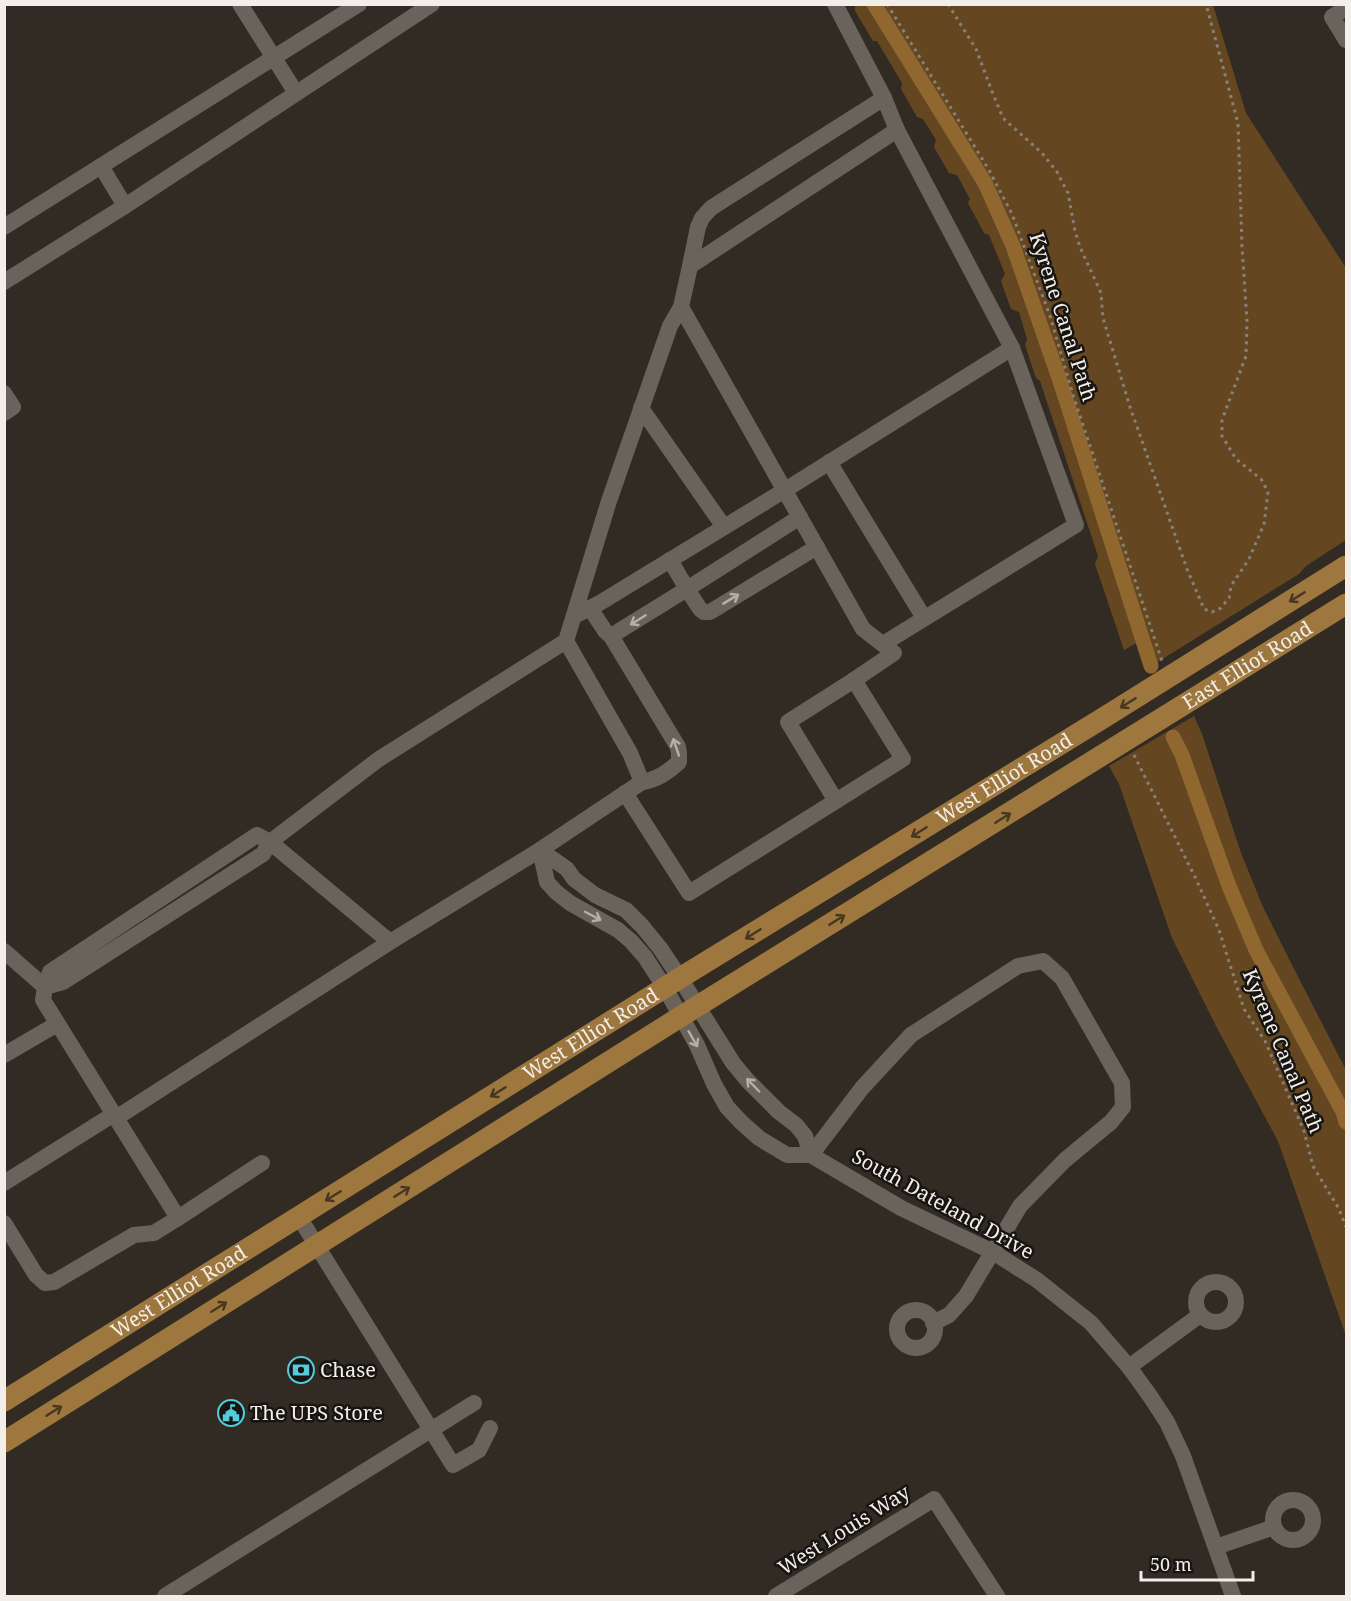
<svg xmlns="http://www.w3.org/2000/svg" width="1351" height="1601" font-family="'Noto Serif',serif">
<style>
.grass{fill:#644720}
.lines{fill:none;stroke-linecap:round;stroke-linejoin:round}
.canal{stroke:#8f672f;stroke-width:15}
.path{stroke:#87817b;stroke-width:3;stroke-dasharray:3 4.5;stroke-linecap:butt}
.minor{stroke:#6a635b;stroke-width:16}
.major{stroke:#9e773e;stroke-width:21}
.oneway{stroke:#463721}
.oneway2{stroke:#b5afa9}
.labels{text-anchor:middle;stroke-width:5;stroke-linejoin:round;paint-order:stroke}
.street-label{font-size:20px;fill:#f2eee9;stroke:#171411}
.poi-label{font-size:20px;fill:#f2eee9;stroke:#171411;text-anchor:start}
</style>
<rect width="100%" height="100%" fill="#312b24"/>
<g class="grass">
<path d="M 855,5 L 1213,5 L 1246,113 L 1346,268 L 1346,540 L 1306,566 L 1299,574 L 1156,663 L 1147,637 L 1124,650 L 1095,564 L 1098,556 L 1040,381 L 1036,378 L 1025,345 L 1027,339 L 1019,312 L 1011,309 L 1001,281 L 1005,274 L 989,235 L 984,233 L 968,203 L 970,199 L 957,175 L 949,173 L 934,147 L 936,140 L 923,119 L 917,117 L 901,89 L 902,83 L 877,41 L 873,41 L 855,11 Z"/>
<path d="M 1194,716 L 1202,734 L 1241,853 L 1263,907 L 1291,963 L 1346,1070 L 1346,1336 L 1278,1141 L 1217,1028 L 1172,938 L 1119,784 L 1109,766 Z"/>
</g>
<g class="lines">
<g class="canal">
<path d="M 874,4 L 985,183 L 1013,246 L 1060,381 L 1151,666"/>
<path d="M 1173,737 L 1182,755 L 1229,886 L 1256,950 L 1343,1112 L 1346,1122"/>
</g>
<g class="path">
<path d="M 887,4 L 989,170 L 1012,214 L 1050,316 L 1073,395 L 1162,661"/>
<path d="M 948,4 L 976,49 L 993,94 L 1003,118 L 1042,153 L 1057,172 L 1068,193 L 1075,231 L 1080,247 L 1101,293 L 1103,318 L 1130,407 L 1187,569 L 1204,609 L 1212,612 L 1221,608 L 1229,598 L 1231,586 L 1249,559 L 1264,524 L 1268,492 L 1261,479 L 1236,459 L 1222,436 L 1222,420 L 1246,356 L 1247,321 L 1242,247 L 1238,123 L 1206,4"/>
<path d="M 1134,755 L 1196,879 L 1219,930 L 1244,1009 L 1265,1041 L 1304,1131 L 1313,1166 L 1339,1209 L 1346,1227"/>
</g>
<g class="minor">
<path d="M 240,4 L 296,93"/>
<path d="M 1346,8 L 1332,17 L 1346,40"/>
<path d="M 101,166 L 125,206"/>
<path d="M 4,227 L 359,4"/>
<path d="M 690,266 L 698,227 L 702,218 L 711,208 L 884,98"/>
<path d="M 4,282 L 125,206 L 432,4"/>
<path d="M 4,393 L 13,407 L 4,413"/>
<path d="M 641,408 L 724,527"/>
<path d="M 829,462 L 924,618"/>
<path d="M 670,560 L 687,589 L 800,517"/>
<path d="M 590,608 L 605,631 L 611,636 L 687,589 L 700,609 L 704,612 L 710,612 L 817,547"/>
<path d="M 574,616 L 598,604 L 785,490 L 1012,348"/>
<path d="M 611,636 L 678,747 L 679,753 L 679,762 C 668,772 657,780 642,782"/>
<path d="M 566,641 L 630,753 L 642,782 L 540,850 L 390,942 L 270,842 L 379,759 L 566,641 L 609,501 L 670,326 L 681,307"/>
<path d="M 883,644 L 1076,525 L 1012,348 L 897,130"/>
<path d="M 625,793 L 689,893 L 903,759 L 854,680 L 894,653 L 863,629 L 681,307 L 690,266 L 897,130 L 884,98 L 835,4"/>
<path d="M 836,801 L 788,722 L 854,680"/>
<path d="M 257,835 L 270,842 L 263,854 L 63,982 L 45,987 L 50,972 Z"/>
<path d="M 4,951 L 45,987 L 43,1000 L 178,1218 L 262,1163"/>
<path d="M 4,1055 L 57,1024"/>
<path d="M 116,1118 L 390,942"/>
<path d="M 811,1155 L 805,1136 L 796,1125 L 779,1112 L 748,1081 L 733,1063 L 680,978 L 660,948 L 642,926 L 626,910 L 595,895 L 574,879 L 567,869 L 540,850 L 547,882 L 556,892 L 570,903 L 618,930 L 631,941 L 645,957 L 665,988 L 697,1045 L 714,1084 L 727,1107 L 741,1122 L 759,1138 L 787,1155 L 811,1155 L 901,1208 L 993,1252 L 1037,1280 L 1091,1323 L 1129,1367 L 1150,1396 L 1167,1422 L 1183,1456 L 1233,1596"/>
<path d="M 811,1155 L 862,1088 L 911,1035 L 1018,966 L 1043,961 L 1062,978 L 1122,1083 L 1123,1107 L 1111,1122 L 1065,1160 L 1020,1206 L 966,1296 L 949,1315 L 933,1323"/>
<path d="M 4,1183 L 114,1114"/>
<path d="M 299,1217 L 453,1465 L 479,1450 L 490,1428"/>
<path d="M 4,1223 L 36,1275 L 45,1283 L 54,1282 L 134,1235 L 154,1233 L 178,1218"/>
<circle cx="1216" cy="1302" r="20"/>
<circle cx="916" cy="1329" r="19"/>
<path d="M 1129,1367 L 1200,1315"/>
<circle cx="1293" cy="1520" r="20"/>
<path d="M 1216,1547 L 1274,1527"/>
<path d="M 165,1596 L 474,1403"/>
<path d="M 776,1596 L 934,1499 L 997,1596"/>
</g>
<g class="major">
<path id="s1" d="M 4,1401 L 680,978 L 1108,715 L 1346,566"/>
<path id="s2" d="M 4,1442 L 680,1017 L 1346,604"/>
</g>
</g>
<defs><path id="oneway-shaft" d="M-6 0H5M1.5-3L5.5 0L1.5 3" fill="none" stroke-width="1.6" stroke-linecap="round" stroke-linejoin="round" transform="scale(1.5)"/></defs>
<g class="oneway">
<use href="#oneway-shaft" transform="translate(1297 597) rotate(148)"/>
<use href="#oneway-shaft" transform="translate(1128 703) rotate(148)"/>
<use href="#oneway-shaft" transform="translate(1003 818) rotate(-32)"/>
<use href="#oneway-shaft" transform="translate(919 832) rotate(148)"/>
<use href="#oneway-shaft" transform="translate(837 920) rotate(-32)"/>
<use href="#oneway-shaft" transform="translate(753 934) rotate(148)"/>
<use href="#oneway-shaft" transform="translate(498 1092) rotate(148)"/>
<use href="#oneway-shaft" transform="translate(402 1192) rotate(-32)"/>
<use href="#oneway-shaft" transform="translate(333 1196) rotate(148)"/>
<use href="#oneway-shaft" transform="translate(219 1307) rotate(-32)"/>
<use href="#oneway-shaft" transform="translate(54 1411) rotate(-32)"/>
</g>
<g class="oneway2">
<use href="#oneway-shaft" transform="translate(731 599) rotate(-31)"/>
<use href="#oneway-shaft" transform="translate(638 620) rotate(148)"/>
<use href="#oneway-shaft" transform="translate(676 747) rotate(-109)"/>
<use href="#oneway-shaft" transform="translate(593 916) rotate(28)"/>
<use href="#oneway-shaft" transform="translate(693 1039) rotate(60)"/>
<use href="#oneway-shaft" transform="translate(753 1085) rotate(-134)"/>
</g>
<defs>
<symbol id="bank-ring" viewBox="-11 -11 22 22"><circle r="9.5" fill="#171411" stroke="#53cbdb" stroke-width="1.5"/><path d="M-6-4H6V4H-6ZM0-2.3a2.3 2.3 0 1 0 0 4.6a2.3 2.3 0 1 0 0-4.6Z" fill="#53cbdb"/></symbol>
<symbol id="civic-ring" viewBox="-11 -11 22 22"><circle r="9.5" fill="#171411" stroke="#53cbdb" stroke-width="1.5"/><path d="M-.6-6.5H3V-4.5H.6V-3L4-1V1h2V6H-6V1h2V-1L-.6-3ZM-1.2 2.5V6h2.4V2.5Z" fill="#53cbdb"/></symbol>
</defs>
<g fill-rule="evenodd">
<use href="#bank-ring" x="286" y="1355" width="30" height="30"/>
<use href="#civic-ring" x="216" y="1398" width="30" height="30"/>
</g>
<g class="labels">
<g class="street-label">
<text transform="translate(1063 317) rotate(72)" y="7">Kyrene Canal Path</text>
<text dy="7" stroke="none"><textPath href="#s2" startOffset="1466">East Elliot Road</textPath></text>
<text dy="7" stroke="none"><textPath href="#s1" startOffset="1178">West Elliot Road</textPath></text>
<text dy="7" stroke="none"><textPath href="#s1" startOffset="692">West Elliot Road</textPath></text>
<text transform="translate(1283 1051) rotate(67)" y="7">Kyrene Canal Path</text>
<text transform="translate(943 1204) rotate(29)" y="7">South Dateland Drive</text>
<text dy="7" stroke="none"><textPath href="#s1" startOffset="206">West Elliot Road</textPath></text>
<text transform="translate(844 1530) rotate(-32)" y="7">West Louis Way</text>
</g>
<g class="poi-label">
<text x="320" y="1377">Chase</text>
<text x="250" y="1420">The UPS Store</text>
</g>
</g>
<rect width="1351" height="1601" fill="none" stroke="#f2eee9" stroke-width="12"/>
<path d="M1141 1571v9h112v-9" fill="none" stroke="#f2eee9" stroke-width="3"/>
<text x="1150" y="1571" font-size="18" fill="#f2eee9" stroke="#171411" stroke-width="4.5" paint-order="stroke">50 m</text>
</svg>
